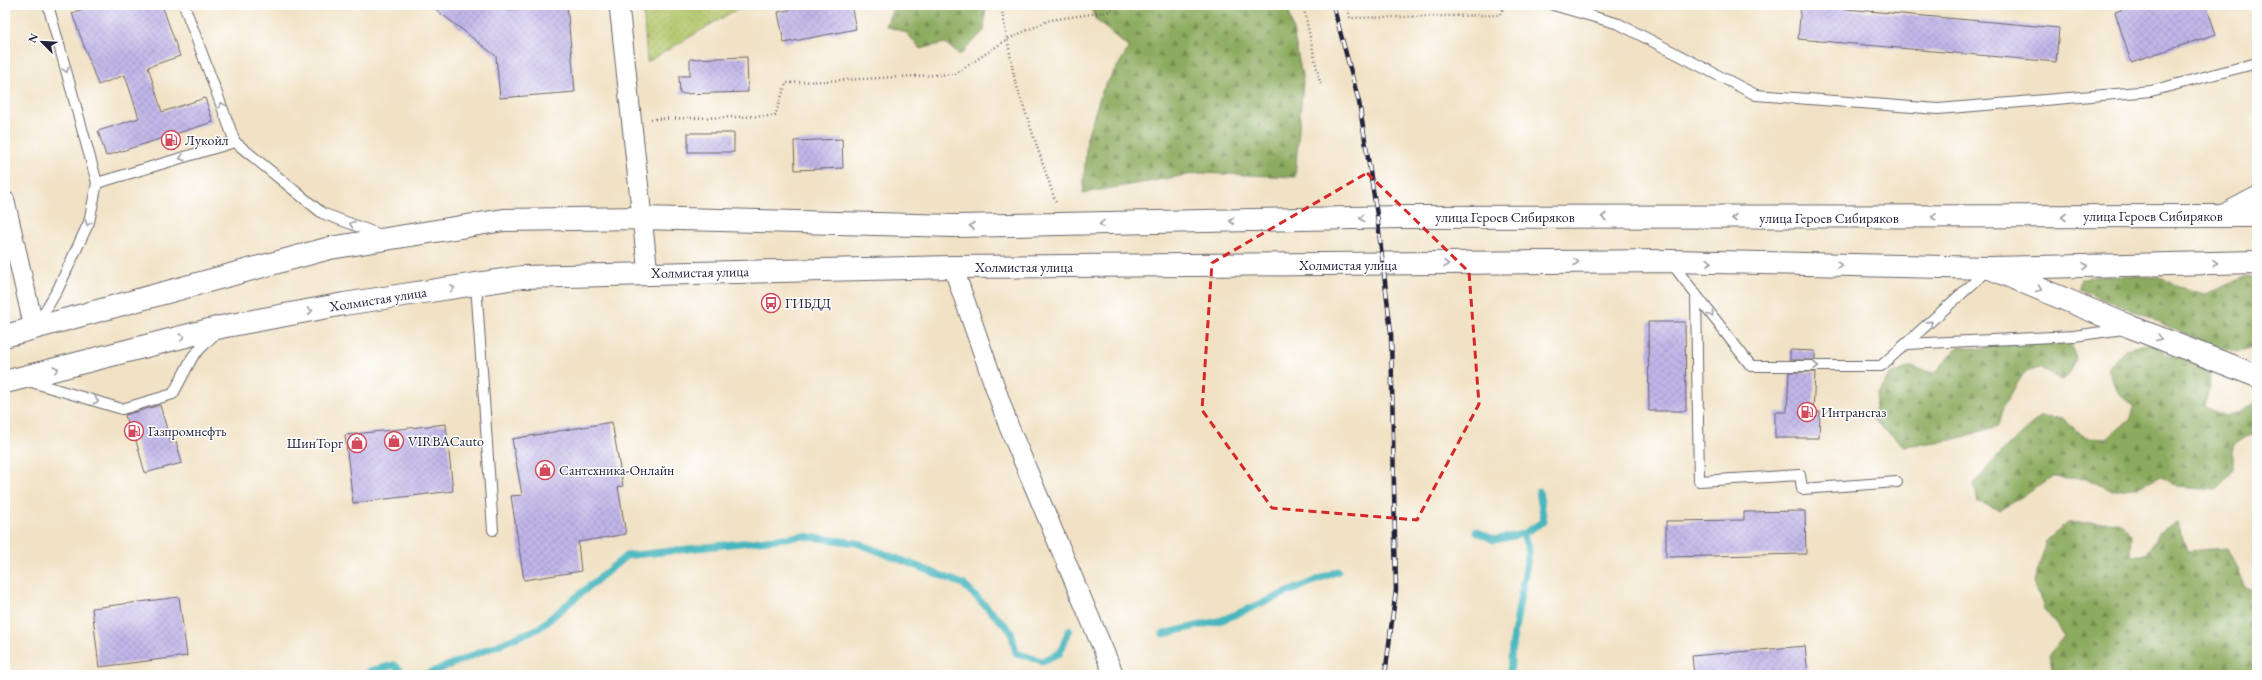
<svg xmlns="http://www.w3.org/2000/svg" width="2262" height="680" font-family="'EB Garamond',serif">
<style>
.grass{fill:url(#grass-dots);stroke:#6a7452}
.forest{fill:url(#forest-firs);stroke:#58664c}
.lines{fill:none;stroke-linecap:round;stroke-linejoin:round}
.stream{stroke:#46b6be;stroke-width:7}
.building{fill:url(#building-cross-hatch)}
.lane-casing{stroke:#6a656b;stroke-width:12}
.street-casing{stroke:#6a656b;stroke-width:21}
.secondary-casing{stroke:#6a656b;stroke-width:24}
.highway-casing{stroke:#6a656b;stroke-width:24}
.path{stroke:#6a656b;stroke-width:2.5;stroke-dasharray:1 3;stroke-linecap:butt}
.lane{stroke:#fff;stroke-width:10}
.street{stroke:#fff;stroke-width:19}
.secondary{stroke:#fff;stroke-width:22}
.highway{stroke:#fff;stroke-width:22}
.rail-casing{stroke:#22223b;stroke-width:4.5}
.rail{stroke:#fff;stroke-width:3;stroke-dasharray:9;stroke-linecap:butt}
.oneway{stroke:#9c9ca7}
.marked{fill:none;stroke:#d62828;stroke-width:3;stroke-dasharray:8 5;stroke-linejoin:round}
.labels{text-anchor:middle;stroke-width:3;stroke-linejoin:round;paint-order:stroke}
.poi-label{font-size:14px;fill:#22223b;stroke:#fff;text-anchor:start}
.street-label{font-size:14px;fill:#22223b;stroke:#fff}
</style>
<defs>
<pattern id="grass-dots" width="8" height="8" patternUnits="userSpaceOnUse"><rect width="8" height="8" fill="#b2c66a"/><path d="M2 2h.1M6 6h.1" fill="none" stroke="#99aa5d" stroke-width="1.8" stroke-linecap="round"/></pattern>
<pattern id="forest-firs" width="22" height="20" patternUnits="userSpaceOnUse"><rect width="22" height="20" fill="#8dab5e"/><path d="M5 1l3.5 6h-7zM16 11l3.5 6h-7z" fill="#738b4f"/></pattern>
<pattern id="building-cross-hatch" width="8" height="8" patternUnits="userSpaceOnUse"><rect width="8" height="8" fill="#c0b5e8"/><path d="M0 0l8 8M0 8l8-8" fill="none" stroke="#a59bc8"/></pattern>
</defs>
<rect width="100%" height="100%" fill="#fff"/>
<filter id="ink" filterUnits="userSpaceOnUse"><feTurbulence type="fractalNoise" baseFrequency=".025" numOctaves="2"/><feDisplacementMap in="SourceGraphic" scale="8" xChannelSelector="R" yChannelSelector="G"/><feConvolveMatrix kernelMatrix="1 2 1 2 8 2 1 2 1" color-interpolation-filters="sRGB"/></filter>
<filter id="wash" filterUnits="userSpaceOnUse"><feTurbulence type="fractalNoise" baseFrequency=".012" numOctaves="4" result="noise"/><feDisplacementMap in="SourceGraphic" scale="16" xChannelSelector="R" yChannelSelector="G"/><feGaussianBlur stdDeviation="0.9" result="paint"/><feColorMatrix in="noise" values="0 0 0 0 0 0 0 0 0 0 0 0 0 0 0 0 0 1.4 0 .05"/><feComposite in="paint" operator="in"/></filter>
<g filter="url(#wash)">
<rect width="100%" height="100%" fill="#f1e2c5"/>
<path class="grass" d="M 643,5 L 744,5 L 647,62 Z"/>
<g class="forest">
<path d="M 894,5 L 986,5 L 984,31 L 960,55 L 945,43 L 920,49 L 907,33 L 886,26 Z"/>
<path d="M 1089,5 L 1288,5 L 1303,81 L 1295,177 L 1199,173 L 1083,193 L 1087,137 L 1102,91 L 1129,48 L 1096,20 Z"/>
<path d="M 2097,276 L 2161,277 L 2175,286 L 2206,294 L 2247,276 L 2257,277 L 2257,346 L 2236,352 L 2181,333 L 2140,313 L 2094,296 L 2079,288 L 2081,278 Z"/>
<path d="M 2047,341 L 2070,344 L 2076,358 L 2071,371 L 2062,381 L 2039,368 L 2024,373 L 2003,407 L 1998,426 L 1953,440 L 1904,446 L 1872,419 L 1878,394 L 1889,375 L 1911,367 L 1934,373 L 1959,346 L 1983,349 L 1997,342 Z"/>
<path d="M 2155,342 L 2168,356 L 2186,358 L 2212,370 L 2205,407 C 2228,422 2236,416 2257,401 L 2257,434 L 2245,437 L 2233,445 L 2233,469 L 2217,490 L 2177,487 L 2160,476 L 2137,487 L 2112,491 L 2088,479 L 2052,477 L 2001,510 L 1978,502 L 1974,485 L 1997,456 L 2040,417 L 2062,418 L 2086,438 L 2107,439 L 2131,418 L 2134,407 L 2119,394 L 2108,368 L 2125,349 Z"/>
<path d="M 2119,522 L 2132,534 L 2131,555 L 2147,555 L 2158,533 L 2177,522 L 2187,551 L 2228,548 L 2246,588 L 2257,589 L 2257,675 L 2054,675 L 2048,656 L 2064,636 L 2044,608 L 2034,583 L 2047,540 L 2068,523 Z"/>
</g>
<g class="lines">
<g class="stream">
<path d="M 1476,531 L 1494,540 L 1523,534 L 1544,521 L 1539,491"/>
<path d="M 1163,634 L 1222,620 L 1338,571"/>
<path d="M 366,675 L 370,671 L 394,665 L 406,675"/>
<path d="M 425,675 L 539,628 L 626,556 L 803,536 L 857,543 L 963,584 L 1011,631 L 1016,653 L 1042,661 L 1060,653 L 1069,630"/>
<path d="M 1510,675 L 1512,646 L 1529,551 L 1523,534"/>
</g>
</g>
<g id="blocks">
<g class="building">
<path d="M 94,5 L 162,5 L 180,56 L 148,67 L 162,112 L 205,98 L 213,122 L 106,156 L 98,131 L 139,118 L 125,75 L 98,85 L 72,13 Z"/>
<path d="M 430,5 L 512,5 L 508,10 L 567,5 L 575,92 L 500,98 L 496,56 Z"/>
<path d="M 794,5 L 851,5 L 856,29 L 784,43 L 778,12 L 794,9 Z"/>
<path d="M 1801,5 L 2059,28 L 2056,62 L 1798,39 Z"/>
<path d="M 2137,5 L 2206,5 L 2216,34 L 2131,62 L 2115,12 Z"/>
<path d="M 747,57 L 748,92 L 680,94 L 679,76 L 690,76 L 690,59 Z"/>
<rect x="688" y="133" width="46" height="19"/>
<path d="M 842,139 L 843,168 L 795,170 L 794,141 Z"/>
<path d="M 1648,322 L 1685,322 L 1686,411 L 1649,411 Z"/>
<path d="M 1790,350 L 1815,351 L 1815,360 L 1790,360 Z"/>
<path d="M 1789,372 L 1815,372 L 1813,412 L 1820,412 L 1819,438 L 1775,438 L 1775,412 L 1787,412 Z"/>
<path d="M 160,405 L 171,443 L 176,441 L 182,463 L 145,473 L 133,430 L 129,431 L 125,415 Z"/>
<path d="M 612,422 L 623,486 L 618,487 L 626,534 L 578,542 L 581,571 L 524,580 L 511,496 L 522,495 L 512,439 Z"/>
<path d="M 446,424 L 453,491 L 353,503 L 345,435 Z"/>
<path d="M 1805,511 L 1806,554 L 1666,557 L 1666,521 L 1744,520 L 1744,512 Z"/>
<path d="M 179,597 L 187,656 L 99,667 L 92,608 Z"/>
<path d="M 1805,646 L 1808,675 L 1694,675 L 1692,656 Z"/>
</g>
</g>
</g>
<g filter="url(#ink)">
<use href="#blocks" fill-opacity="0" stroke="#6a656b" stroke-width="1"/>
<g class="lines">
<defs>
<g id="lane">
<path d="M 48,5 L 97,183"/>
<path d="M 184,5 L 235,142"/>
<path d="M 1553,5 L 1619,24 L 1756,95 L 1938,109 L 2151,91 L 2257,63"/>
<path d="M 1670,261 L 1751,366 L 1881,366 L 1988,270"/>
<path d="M 476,284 L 493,530"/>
<path d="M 1696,295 L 1699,481 L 1800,475 L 1802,489 L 1897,482"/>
<path d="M 36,326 L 58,289 L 89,222 L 97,183 L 235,142 L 322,213 L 381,235"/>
<path d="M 1906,344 L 2074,336 L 2123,329"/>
<path d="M 28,381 L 122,409 L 173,394 L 193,356 L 217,332"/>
</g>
<g id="street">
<path d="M 619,5 L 648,273"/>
<path d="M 5,201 L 34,328"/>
<path d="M 953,267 L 1009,427 L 1114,675"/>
</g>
<g id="secondary">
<path d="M 2223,216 L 2257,198"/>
<path d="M 1990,268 L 2131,327 L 2257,376"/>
</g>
<g id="highway">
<path d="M 5,336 L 330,248 L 504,220 L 641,218 L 956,226 L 1401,217 L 2257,216"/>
<path d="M 5,382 L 221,327 L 344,304 L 522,277 L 953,267 L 1670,261 L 1990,268 L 2257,262"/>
</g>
</defs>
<use href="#lane" class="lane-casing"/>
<use href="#street" class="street-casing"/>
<use href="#secondary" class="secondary-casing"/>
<use href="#highway" class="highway-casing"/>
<g class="path">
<path d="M 1001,5 L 1015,81 L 1056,203"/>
<path d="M 1240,5 L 1304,9"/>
<path d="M 1303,5 L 1321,87"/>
<path d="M 1347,5 L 1350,18 L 1499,15 L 1506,5"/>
<path d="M 651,119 L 775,116 L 786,83 L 955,74 L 1008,39 L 1050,20 L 1106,12 L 1122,5"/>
</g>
<use href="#lane" class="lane"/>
<use href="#street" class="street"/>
<use href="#secondary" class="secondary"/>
<use href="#highway" class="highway"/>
<defs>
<path id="rail" d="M 1333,5 L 1359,102 L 1377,215 L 1391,332 L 1396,590 L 1385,675"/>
</defs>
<use href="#rail" class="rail-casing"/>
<use href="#rail" class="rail"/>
</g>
<defs><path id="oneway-chevron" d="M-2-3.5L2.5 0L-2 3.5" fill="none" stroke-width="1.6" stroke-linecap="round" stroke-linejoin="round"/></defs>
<g class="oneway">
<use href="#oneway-chevron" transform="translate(66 70) rotate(75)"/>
<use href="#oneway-chevron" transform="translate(222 105) rotate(-110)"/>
<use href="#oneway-chevron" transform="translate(182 158) rotate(163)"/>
<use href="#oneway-chevron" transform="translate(1604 217) rotate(-180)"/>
<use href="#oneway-chevron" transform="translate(1934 217) rotate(180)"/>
<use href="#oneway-chevron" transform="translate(2064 217) rotate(180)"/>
<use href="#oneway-chevron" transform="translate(1362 218) rotate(179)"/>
<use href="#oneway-chevron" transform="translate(1734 218) rotate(-180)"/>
<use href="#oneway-chevron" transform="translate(1232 221) rotate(179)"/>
<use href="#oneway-chevron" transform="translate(88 223) rotate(110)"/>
<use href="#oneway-chevron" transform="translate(352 224) rotate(-159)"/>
<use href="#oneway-chevron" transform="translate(1102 224) rotate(179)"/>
<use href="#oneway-chevron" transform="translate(972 226) rotate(180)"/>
<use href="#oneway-chevron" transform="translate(1576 262) rotate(-1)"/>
<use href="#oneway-chevron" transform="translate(1709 262) rotate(1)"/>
<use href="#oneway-chevron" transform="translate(2215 263) rotate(-1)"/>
<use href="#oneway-chevron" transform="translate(1446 264) rotate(-1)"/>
<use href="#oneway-chevron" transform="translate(1839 265) rotate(1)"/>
<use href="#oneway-chevron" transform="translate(2085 266) rotate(-1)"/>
<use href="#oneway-chevron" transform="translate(452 288) rotate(-9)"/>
<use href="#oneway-chevron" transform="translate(2039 289) rotate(23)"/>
<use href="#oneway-chevron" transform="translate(310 311) rotate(-11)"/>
<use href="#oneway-chevron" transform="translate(1711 314) rotate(52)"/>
<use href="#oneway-chevron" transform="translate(1930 323) rotate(-42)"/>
<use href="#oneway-chevron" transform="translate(182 337) rotate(-14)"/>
<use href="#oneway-chevron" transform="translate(2159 338) rotate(21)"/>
<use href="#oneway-chevron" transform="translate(1816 366)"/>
<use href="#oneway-chevron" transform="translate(56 369) rotate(-14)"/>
<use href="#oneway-chevron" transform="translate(96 401) rotate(17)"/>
</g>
</g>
<path class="marked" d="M 1367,173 L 1469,272 L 1479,404 L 1417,520 L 1272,508 L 1202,410 L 1212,263 Z"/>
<defs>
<symbol id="fuel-ring" viewBox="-11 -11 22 22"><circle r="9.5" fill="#fff" stroke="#d1495b" stroke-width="1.5"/><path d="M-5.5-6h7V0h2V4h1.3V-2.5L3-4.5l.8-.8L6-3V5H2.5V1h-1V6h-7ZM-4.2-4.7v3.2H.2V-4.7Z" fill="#d1495b"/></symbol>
<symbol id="bus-ring" viewBox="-11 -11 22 22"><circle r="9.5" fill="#fff" stroke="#d1495b" stroke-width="1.5"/><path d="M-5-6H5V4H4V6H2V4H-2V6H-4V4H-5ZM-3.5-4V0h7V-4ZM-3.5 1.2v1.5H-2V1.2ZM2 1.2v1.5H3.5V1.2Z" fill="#d1495b"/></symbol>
<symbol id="shop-ring" viewBox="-11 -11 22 22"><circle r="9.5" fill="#fff" stroke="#d1495b" stroke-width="1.5"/><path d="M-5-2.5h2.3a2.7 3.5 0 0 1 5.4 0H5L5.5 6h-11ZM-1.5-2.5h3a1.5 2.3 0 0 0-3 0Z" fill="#d1495b"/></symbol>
</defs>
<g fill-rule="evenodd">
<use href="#fuel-ring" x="160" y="129" width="22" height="22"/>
<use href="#bus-ring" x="760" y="292" width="22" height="22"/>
<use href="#fuel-ring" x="1796" y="401" width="22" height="22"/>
<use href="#fuel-ring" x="123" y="420" width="22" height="22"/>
<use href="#shop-ring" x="383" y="430" width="22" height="22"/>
<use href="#shop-ring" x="346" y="432" width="22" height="22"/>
<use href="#shop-ring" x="534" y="459" width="22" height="22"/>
</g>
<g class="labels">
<g class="poi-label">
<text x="185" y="145">Лукойл</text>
<text x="785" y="308">ГИБДД</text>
<text x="1821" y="417">Интрансгаз</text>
<text x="148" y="436">Газпромнефть</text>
<text x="408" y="446">VIRBACauto</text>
<text x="343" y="448" text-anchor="end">ШинТорг</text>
<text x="559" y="475">Сантехника-Онлайн</text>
</g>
<g class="street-label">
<text x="2153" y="221">улица Героев Сибиряков</text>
<text x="1505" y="222">улица Героев Сибиряков</text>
<text x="1829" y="223">улица Героев Сибиряков</text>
<text x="1348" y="270">Холмистая улица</text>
<text x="1024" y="272">Холмистая улица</text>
<text transform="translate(700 272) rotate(-1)" y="5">Холмистая улица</text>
<text transform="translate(378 299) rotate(-9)" y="5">Холмистая улица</text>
</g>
</g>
<rect width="2262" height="680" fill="none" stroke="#fff" stroke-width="20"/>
<g transform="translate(42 42) rotate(294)" stroke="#ffffff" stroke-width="3" paint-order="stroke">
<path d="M0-3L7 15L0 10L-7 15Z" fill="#22223b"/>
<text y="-6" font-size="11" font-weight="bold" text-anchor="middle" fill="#22223b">N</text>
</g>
</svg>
